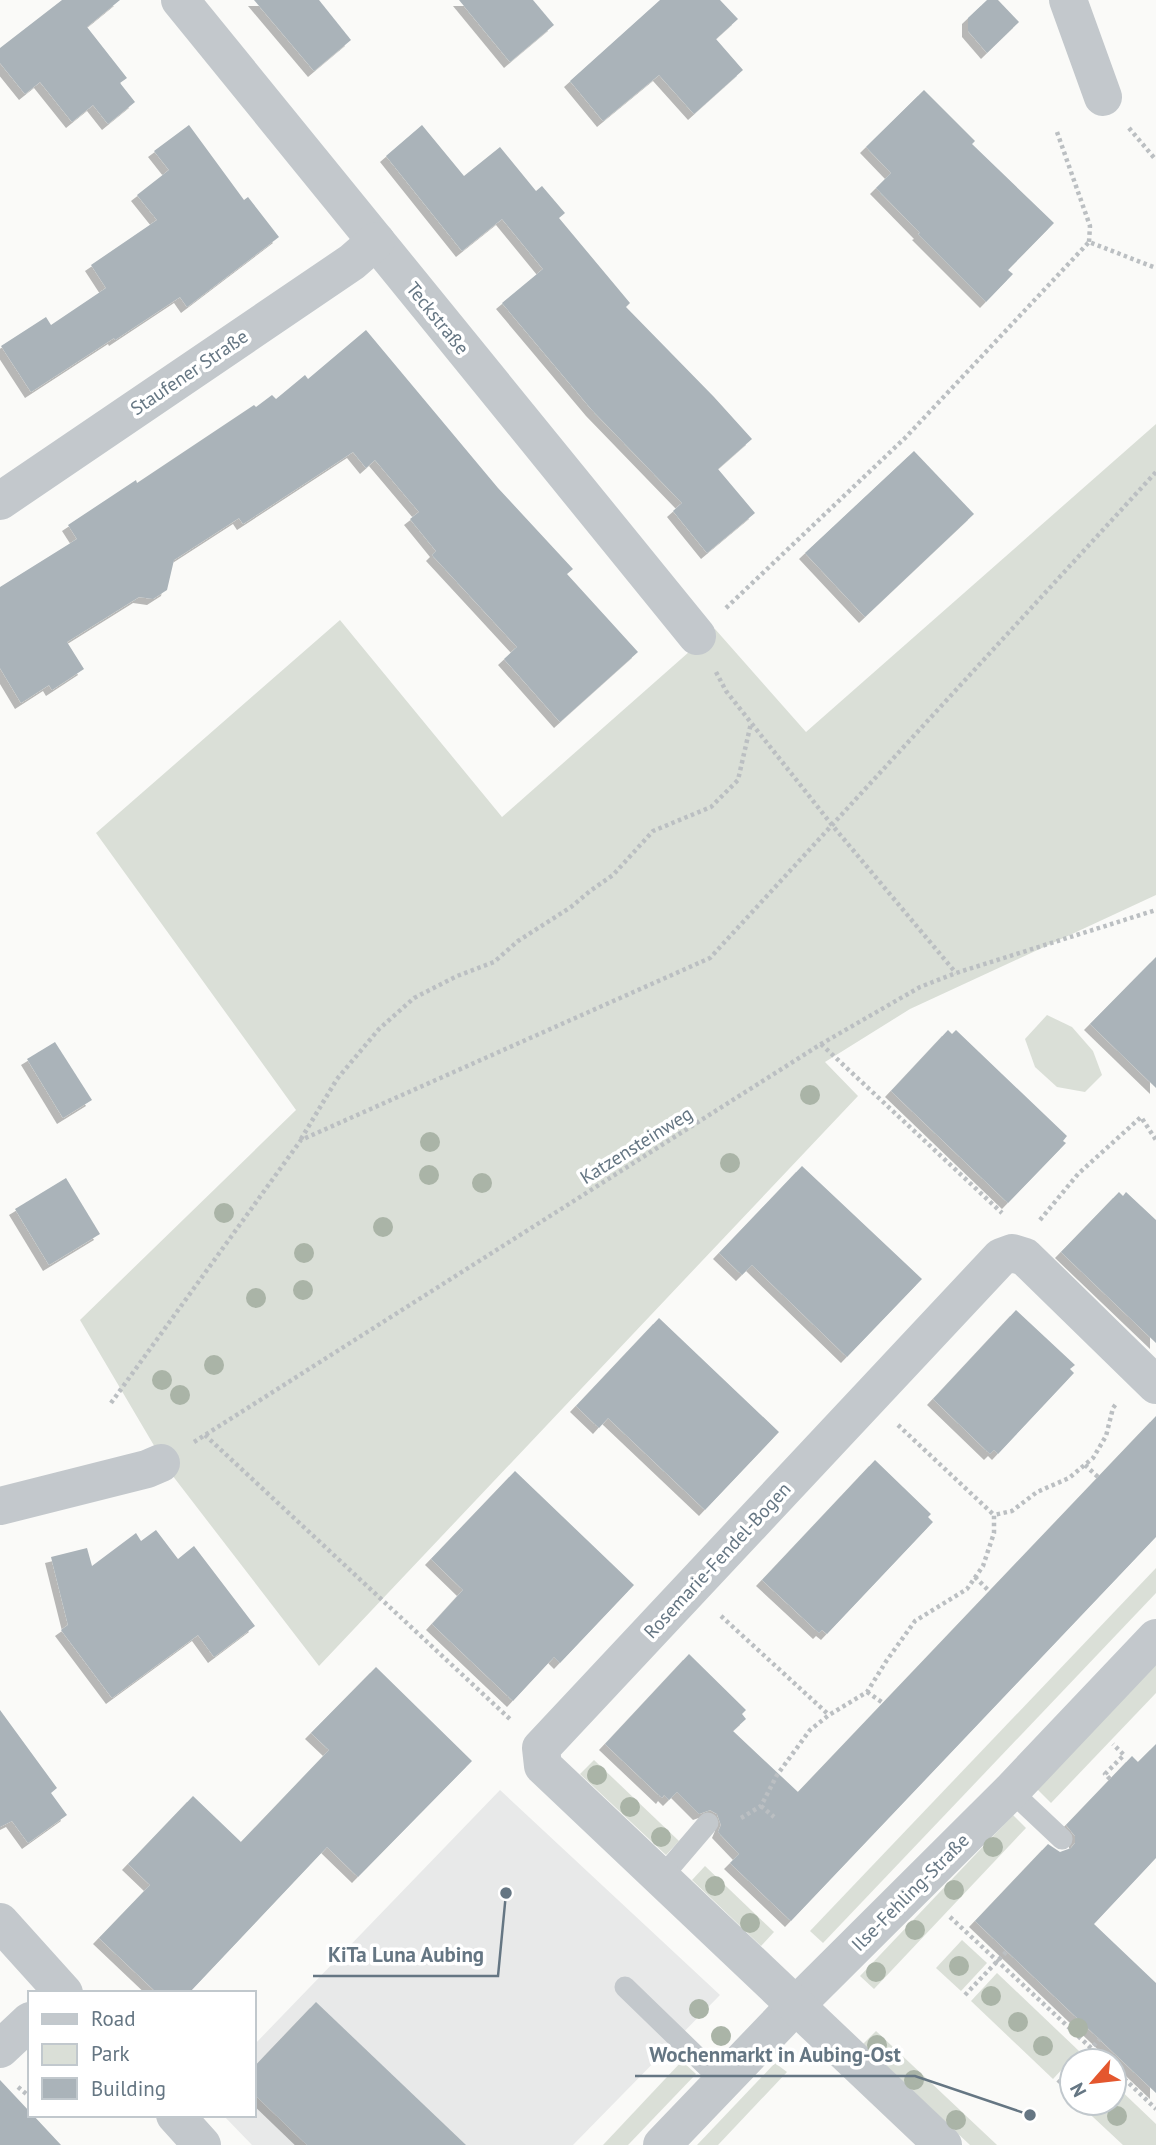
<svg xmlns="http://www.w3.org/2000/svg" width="1156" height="2145" font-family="'PT Sans',sans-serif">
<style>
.built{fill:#e8e9e9}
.green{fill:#dadfd7}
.building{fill:#aab3b9;filter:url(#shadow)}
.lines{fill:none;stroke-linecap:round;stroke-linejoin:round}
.path{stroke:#bbbfc2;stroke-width:4.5;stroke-dasharray:3.5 3.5;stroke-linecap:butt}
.lane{stroke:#c3c8cc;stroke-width:21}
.street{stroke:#c3c8cc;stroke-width:38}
.tree{fill:#aab4a7}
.labels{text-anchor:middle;stroke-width:7;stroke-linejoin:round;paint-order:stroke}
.street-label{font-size:19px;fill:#657683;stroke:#fff}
.leader{fill:none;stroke:#657683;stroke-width:2.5}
.callout-dot{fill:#657683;stroke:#fff;stroke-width:2.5}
.callout-label{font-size:21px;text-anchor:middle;font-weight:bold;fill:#657683;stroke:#fff;stroke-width:7;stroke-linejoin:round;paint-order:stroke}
</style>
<defs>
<filter id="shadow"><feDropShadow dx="-6" dy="6" stdDeviation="0" flood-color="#0004"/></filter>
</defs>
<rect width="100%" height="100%" fill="#fafaf8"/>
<path class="built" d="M 500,1790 L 720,1995 L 573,2145 L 252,2145 L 223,2115 L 254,2115 L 254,2045 Z"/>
<g class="green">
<path d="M 1156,424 L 1156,895 L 910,1009 L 825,1062 L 858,1096 L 319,1666 L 169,1471 L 80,1320 L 296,1110 L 96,833 L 340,620 L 502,817 L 715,629 L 806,732 Z"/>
<path d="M 1047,1015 L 1072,1027 L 1093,1051 L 1102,1075 L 1085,1092 L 1057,1087 L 1035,1067 L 1025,1039 Z"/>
<path d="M 1156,1568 L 1156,1593 L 823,1943 L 810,1931 Z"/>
<path d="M 1156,1664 L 1156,1693 L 1051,1803 L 1037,1789 Z"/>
<path d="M 594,1760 L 679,1841 L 666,1855 L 580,1774 Z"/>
<path d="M 1013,1815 L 1026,1828 L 874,1989 L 860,1976 Z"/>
<path d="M 705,1866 L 774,1932 L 761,1946 L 692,1880 Z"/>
<path d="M 962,1940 L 987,1963 L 961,1991 L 936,1968 Z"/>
<path d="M 997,1973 L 1079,2051 L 1053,2079 L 971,2001 Z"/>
<path d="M 876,2031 L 997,2145 L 970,2145 L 863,2044 Z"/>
<path d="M 682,2061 L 696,2074 L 628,2145 L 603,2145 Z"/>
<path d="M 775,2063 L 787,2072 L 718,2145 L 697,2145 Z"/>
<path d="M 1114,2084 L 1156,2124 L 1156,2145 L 1123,2145 L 1078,2103 L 1114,2103 Z"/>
</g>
<g class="building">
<path d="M 62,0 L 120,0 L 87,27 L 127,78 L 120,83 L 135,102 L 108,124 L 93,105 L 72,122 L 40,82 L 25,94 L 0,63 L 0,48 Z"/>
<path d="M 254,0 L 319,0 L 351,40 L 314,71 Z"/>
<path d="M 459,0 L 533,0 L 554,25 L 510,62 Z"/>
<path d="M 660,0 L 720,0 L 738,19 L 716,39 L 743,70 L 694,114 L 659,75 L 603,121 L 570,81 Z"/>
<path d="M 987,0 L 998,0 L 1019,22 L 987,53 L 968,31 L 968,18 Z"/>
<path d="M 924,90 L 975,141 L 972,144 L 1054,223 L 1008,270 L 1013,274 L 986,302 L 918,234 L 920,233 L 876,188 L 891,173 L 866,147 Z"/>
<path d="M 189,125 L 244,200 L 248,197 L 279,237 L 187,307 L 180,297 L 115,340 L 114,338 L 31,392 L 1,346 L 46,317 L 51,325 L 106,288 L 91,265 L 157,220 L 137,195 L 169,170 L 154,151 Z"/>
<path d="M 422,125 L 464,176 L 500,147 L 536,191 L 542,186 L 565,213 L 559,218 L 630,303 L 626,307 L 714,397 L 752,439 L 718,469 L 755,513 L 707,553 L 673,511 L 682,503 L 592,410 L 502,303 L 543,269 L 502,219 L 462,251 L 386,156 Z"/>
<path d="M 366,330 L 498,488 L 573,569 L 567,574 L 638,652 L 560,722 L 504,659 L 517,647 L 432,555 L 436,551 L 410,519 L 419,512 L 375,460 L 366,468 L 353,452 L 243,524 L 239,518 L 174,560 L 167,590 L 153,599 L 139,597 L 67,642 L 84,669 L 52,690 L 49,685 L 21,703 L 0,668 L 0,587 L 77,539 L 68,525 L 136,480 L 137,483 L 254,405 L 256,407 L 272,395 L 276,399 L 305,375 L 308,379 Z"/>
<path d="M 914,451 L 974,514 L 865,617 L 805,553 Z"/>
<path d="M 1156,957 L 1156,1088 L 1090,1024 Z"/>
<path d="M 948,1030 L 952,1034 L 956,1030 L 1067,1136 L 1063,1141 L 1066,1143 L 1008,1203 L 891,1091 Z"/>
<path d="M 55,1042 L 92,1100 L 63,1118 L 27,1059 Z"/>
<path d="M 802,1166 L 922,1279 L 847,1357 L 752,1265 L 742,1275 L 719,1253 Z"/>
<path d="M 66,1178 L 100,1234 L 49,1265 L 15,1209 Z"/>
<path d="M 1119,1192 L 1123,1196 L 1126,1192 L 1156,1220 L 1156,1343 L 1061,1252 Z"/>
<path d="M 1016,1310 L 1075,1365 L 1070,1369 L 1074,1373 L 998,1454 L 994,1450 L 990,1454 L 933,1399 Z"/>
<path d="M 659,1318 L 779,1432 L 705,1510 L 608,1418 L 599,1428 L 576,1406 Z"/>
<path d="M 1156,1416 L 1156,1537 L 791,1921 L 730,1863 L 739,1854 L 718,1832 L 721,1825 L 717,1814 L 710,1810 L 699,1814 L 677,1792 L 669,1800 L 664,1795 L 662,1798 L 605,1744 L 689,1654 L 746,1710 L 742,1714 L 746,1719 L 733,1731 L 798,1792 Z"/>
<path d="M 875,1460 L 931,1514 L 928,1517 L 933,1522 L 827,1634 L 822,1630 L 819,1633 L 762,1580 Z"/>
<path d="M 515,1471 L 634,1585 L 560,1663 L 554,1657 L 513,1701 L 432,1624 L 463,1590 L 431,1559 Z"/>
<path d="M 156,1530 L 178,1559 L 194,1546 L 255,1626 L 214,1657 L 198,1635 L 112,1698 L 61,1630 L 68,1625 L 51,1557 L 87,1548 L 92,1566 L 136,1533 L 141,1541 Z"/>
<path d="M 376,1667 L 472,1761 L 358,1877 L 327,1847 L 189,1993 L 157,1993 L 99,1938 L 150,1885 L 128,1864 L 193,1796 L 241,1842 L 329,1750 L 311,1733 Z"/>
<path d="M 0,1710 L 57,1788 L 51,1793 L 67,1815 L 28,1843 L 12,1821 L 0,1827 Z"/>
<path d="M 1156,1744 L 1156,1858 L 1094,1924 L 1156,1983 L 1156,2093 L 975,1921 L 1048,1844 L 1060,1852 L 1071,1848 L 1075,1843 L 1075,1836 L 1066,1825 L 1132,1756 L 1138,1762 Z"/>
<path d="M 316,2002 L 466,2145 L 307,2145 L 254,2094 L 254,2067 Z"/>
<path d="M 0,2080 L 30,2112 L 30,2115 L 33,2115 L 61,2145 L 0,2145 Z"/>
</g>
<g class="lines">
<g class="path">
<path d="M 1129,128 L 1156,160"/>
<path d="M 1057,132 L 1090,226 L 1089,242"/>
<path d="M 726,608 L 906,437 L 1089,242 L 1156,268"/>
<path d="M 716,672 L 726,691 L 832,825 L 956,973"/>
<path d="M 821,1044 L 1002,1213"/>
<path d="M 301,1139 L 337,1079 L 379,1029 L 414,998 L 457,976 L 494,962 L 518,941 L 571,907 L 590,891 L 613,875 L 653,831 L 711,807 L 738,780 L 751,723"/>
<path d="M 1040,1220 L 1078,1174 L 1141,1117 L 1156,1140"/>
<path d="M 111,1403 L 301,1140 L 710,958 L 1156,472"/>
<path d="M 898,1425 L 994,1515"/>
<path d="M 205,1435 L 512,1721"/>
<path d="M 194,1442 L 821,1044 L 920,987 L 956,973 L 1156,910"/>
<path d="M 1085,1465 L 1098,1477"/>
<path d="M 975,1577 L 989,1591"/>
<path d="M 721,1616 L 829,1715"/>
<path d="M 867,1692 L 883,1703"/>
<path d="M 1110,1779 L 1105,1774 L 1124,1755 L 1113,1744"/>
<path d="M 761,1806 L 774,1817"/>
<path d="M 741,1818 L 761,1806 L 777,1775 L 810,1730 L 829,1715 L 867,1692 L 887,1660 L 915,1621 L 967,1589 L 983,1566 L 994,1533 L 994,1515 L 1012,1511 L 1037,1492 L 1069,1478 L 1093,1458 L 1106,1436 L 1113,1408 L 1116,1404"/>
<path d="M 950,1917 L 1105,2061"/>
<path d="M 965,1995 L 1007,1951"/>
<path d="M 1079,2061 L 1100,2039"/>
<path d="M 1114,2069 L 1156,2109"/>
<path d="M 1058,2083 L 1072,2068"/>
<path d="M 18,2087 L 30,2097"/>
</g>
<g class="lane">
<path d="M 1011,1791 L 1062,1839"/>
<path d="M 661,1878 L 708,1823"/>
<path d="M 625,1987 L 723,2082"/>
</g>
<g class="street">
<path d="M 180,0 L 697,636"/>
<path d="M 1068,0 L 1103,97"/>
<path d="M 0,501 L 352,262 L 376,241"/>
<path d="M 0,1506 L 147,1469 L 161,1463"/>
<path d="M 0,1922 L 64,1993"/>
<path d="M 0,2049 L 30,2021"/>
<path d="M 175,2115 L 202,2145"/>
<path d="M 662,2145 L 795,2006 L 1011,1791 L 1156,1638"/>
<path d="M 943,2145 L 543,1766 L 541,1748 L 1001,1257 L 1012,1253 L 1025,1257 L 1156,1385"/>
</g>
</g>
<g class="tree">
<circle cx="810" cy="1095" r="10"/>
<circle cx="430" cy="1142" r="10"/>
<circle cx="730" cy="1163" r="10"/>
<circle cx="429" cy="1175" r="10"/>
<circle cx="482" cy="1183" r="10"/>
<circle cx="224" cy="1213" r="10"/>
<circle cx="383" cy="1227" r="10"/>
<circle cx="304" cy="1253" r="10"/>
<circle cx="303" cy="1290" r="10"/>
<circle cx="256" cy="1298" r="10"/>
<circle cx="214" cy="1365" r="10"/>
<circle cx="162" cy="1380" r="10"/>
<circle cx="180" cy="1395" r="10"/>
<circle cx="597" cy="1775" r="10"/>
<circle cx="630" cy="1807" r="10"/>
<circle cx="661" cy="1837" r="10"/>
<circle cx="993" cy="1847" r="10"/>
<circle cx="715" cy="1886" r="10"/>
<circle cx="954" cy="1890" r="10"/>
<circle cx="750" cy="1923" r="10"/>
<circle cx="915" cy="1930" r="10"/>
<circle cx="959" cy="1966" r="10"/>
<circle cx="876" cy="1972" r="10"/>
<circle cx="991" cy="1996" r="10"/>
<circle cx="699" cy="2009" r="10"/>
<circle cx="1018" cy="2022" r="10"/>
<circle cx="1078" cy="2028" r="10"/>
<circle cx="721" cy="2036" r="10"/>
<circle cx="877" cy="2045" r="10"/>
<circle cx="1043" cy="2046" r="10"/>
<circle cx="914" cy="2080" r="10"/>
<circle cx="1117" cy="2116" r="10"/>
<circle cx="956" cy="2120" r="10"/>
</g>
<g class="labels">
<g class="street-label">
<text transform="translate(438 318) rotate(51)" y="7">Teckstraße</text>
<text transform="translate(189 372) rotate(-34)" y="7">Staufener Straße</text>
<text transform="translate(636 1145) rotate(-32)" y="7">Katzensteinweg</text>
<text transform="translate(717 1560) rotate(-47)" y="7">Rosemarie-Fendel-Bogen</text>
<text transform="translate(910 1892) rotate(-45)" y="7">Ilse-Fehling-Straße</text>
</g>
</g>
<path class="leader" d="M506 1893L498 1976H313M1030 2115L915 2076H635"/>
<g class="callout-dot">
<circle cx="506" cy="1893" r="7"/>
<circle cx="1030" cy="2115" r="7"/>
</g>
<g class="callout-label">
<text x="406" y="1962">KiTa Luna Aubing</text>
<text x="775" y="2062">Wochenmarkt in Aubing-Ost</text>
</g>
<rect x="28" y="1991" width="228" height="126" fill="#ffffff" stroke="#c1c8cd" stroke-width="2"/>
<rect x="42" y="2014" width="35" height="10" fill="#c3c8cc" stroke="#c1c8cd" stroke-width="2"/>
<text x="91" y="2026" font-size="21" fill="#657683">Road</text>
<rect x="42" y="2044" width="35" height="21" fill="#dadfd7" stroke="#c1c8cd" stroke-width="2"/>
<text x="91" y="2061" font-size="21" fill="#657683">Park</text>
<rect x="42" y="2078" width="35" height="21" fill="#aab3b9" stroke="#c1c8cd" stroke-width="2"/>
<text x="91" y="2096" font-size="21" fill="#657683">Building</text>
<g transform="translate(1093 2082) rotate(242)"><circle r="33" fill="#ffffff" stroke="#c1c8cd" stroke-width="2"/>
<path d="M0-5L12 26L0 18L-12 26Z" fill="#e4572e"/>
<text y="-10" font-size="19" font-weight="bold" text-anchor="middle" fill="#657683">N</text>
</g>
</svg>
